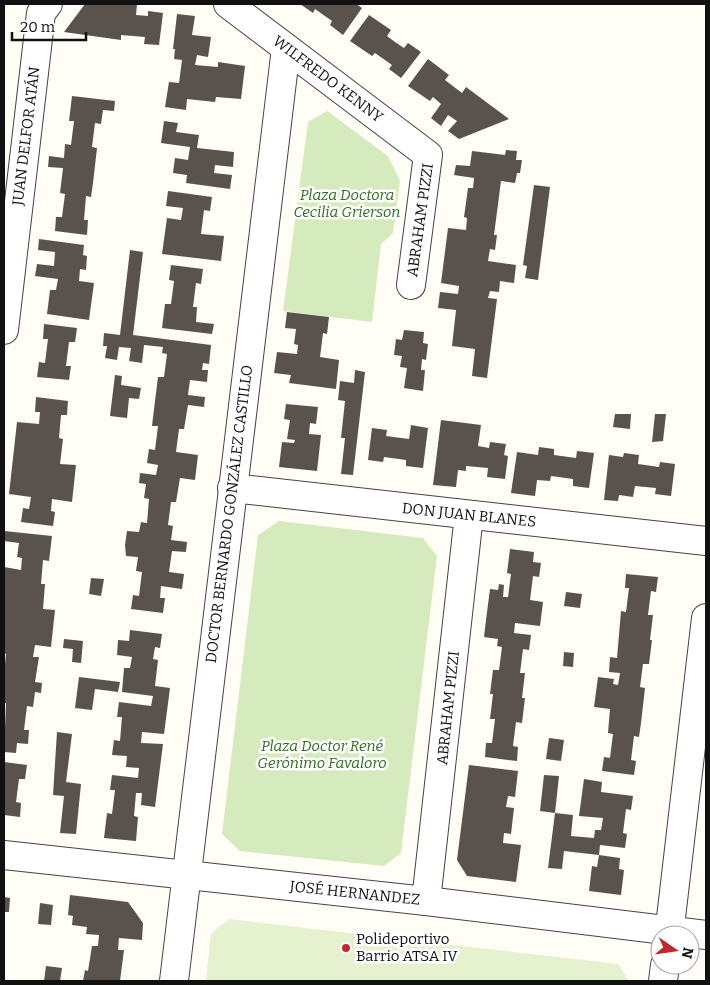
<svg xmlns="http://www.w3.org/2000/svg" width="710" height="985" font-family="Bitter,serif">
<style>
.green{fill:#d5ebbd}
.pitch{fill:#e6f2cf}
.building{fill:#5a524d}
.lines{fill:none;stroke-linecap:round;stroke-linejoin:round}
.minor-casing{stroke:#444;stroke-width:30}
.minor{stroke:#fff;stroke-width:28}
.poi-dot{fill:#c4262e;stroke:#fff;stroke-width:2}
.labels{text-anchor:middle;stroke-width:5;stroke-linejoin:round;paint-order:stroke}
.street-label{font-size:15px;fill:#111;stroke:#fff}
.park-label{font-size:15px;font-style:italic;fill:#2f6b1f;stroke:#fff}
.poi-label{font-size:15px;fill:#111;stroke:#fff;text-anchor:start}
</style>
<rect width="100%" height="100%" fill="#fffdf5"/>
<g class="green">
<path d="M 327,111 L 388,156 L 400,181 L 393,233 L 381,244 L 372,322 L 283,311 L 308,122 Z"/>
<path d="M 279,521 L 423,538 L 437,556 L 401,853 L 384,866 L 240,851 L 222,834 L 258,535 Z"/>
</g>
<path class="pitch" d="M 229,919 L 618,964 L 629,981 L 206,981 L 211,933 Z"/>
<g class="building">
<path d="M 85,4 L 137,4 L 136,15 L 148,16 L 148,11 L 163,13 L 159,45 L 144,44 L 145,37 L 121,35 L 121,40 L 64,32 Z"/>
<path d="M 300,4 L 356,4 L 362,8 L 343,35 L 330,25 L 332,21 L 315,9 L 313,13 Z"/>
<path d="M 177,14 L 195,16 L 192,35 L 211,37 L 208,57 L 197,55 L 195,65 L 218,67 L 218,62 L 245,66 L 241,99 L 216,97 L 215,102 L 187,99 L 186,110 L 165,107 L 169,82 L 179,83 L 182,60 L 174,59 L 175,49 L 173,49 Z"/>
<path d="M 369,15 L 391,30 L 387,36 L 395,42 L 404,48 L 408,43 L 421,52 L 401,78 L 389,69 L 392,65 L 375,53 L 372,56 L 350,41 Z"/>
<path d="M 428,59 L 449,75 L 445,80 L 462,93 L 466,87 L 509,119 L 459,139 L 448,131 L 457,121 L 448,115 L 441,126 L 431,118 L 441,104 L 433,97 L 430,101 L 408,86 Z"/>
<path d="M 72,96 L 115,101 L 114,111 L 103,110 L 101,124 L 95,123 L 92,147 L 97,148 L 93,183 L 91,197 L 86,196 L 84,220 L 88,220 L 87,235 L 55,231 L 56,217 L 62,217 L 65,194 L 60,193 L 63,168 L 48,167 L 49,156 L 64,158 L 65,144 L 71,145 L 74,121 L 69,121 Z"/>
<path d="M 164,121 L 178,123 L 176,132 L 199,135 L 197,148 L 234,152 L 233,167 L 215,165 L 214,173 L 232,175 L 230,189 L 186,183 L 187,175 L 173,173 L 175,158 L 188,160 L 190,147 L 161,143 Z"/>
<path d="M 506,150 L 517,151 L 516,160 L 522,160 L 520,173 L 517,173 L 515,183 L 501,181 L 494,235 L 497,235 L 495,250 L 490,249 L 488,261 L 516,265 L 514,283 L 500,281 L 499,292 L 490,291 L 488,298 L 497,299 L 487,378 L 472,376 L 475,349 L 452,346 L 456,310 L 438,308 L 440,292 L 458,294 L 459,286 L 441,283 L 448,228 L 466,230 L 467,218 L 464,217 L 468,188 L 473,188 L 474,178 L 454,175 L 456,165 L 470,166 L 472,151 L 505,155 Z"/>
<path d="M 534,185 L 550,187 L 538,280 L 525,278 L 527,266 L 523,265 Z"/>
<path d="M 168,191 L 212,197 L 210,211 L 204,210 L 201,234 L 224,236 L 221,261 L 162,254 L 167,218 L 181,220 L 183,208 L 166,206 Z"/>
<path d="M 39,239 L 84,245 L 83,255 L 87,256 L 86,270 L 80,269 L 79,281 L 94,283 L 89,320 L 47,314 L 50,290 L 56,290 L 58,279 L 35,276 L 37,264 L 54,266 L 55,252 L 38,250 Z"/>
<path d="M 130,250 L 143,252 L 133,335 L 211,345 L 209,364 L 203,363 L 202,370 L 208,370 L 207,382 L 190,380 L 188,395 L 205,397 L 204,407 L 188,405 L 184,429 L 179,429 L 176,452 L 198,455 L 195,480 L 180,478 L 176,502 L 171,502 L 168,525 L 173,526 L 171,540 L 187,542 L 186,552 L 172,551 L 169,572 L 184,574 L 182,589 L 161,586 L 160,598 L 165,598 L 163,613 L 131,609 L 133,595 L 139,596 L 142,572 L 136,571 L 138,557 L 126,556 L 125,545 L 127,531 L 139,532 L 141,522 L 147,523 L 149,499 L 144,498 L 146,484 L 139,483 L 140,473 L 156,475 L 158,465 L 147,463 L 149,449 L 155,450 L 158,426 L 152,426 L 155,401 L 158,377 L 164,377 L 167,354 L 162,353 L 163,347 L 144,345 L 142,363 L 129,361 L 131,348 L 119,347 L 117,360 L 105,358 L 107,346 L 103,346 L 104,333 L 120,335 Z"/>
<path d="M 171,265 L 203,269 L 201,284 L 196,283 L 193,307 L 197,307 L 196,322 L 214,324 L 212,334 L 162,328 L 165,304 L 171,304 L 174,281 L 169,280 Z"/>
<path d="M 287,312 L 329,317 L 327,334 L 323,333 L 320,357 L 339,360 L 336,389 L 289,383 L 291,375 L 274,373 L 277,352 L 297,354 L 298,345 L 294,344 L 296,329 L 285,328 Z"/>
<path d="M 44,324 L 77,328 L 75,342 L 69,342 L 66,366 L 71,366 L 69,380 L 37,377 L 39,362 L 45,363 L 48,339 L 43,339 Z"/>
<path d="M 404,330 L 424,332 L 423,343 L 428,344 L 426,360 L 422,359 L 421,370 L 425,370 L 423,391 L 404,388 L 407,368 L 400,367 L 402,356 L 394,355 L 396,339 L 402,340 Z"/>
<path d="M 355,370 L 365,372 L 353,475 L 341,474 L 345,438 L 341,438 L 345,401 L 338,400 L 340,381 L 354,383 Z"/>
<path d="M 115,375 L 122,376 L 121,385 L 141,388 L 139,399 L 129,398 L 127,418 L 110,416 Z"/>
<path d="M 36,397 L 68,401 L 67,415 L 61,415 L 59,438 L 63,439 L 60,464 L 76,465 L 72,502 L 52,499 L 51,511 L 55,512 L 53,526 L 21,522 L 23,508 L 29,509 L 31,497 L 9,494 L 17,422 L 39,424 L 40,412 L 35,412 Z"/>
<path d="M 286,404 L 318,407 L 316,424 L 310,423 L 309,434 L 321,435 L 317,471 L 279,467 L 282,442 L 294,443 L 295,440 L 287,439 L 290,420 L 284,419 Z"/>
<path d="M 615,414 L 631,414 L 630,429 L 613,427 Z"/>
<path d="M 655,414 L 666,414 L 663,441 L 652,442 Z"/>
<path d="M 441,420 L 481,425 L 478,446 L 489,448 L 490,442 L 506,444 L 504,455 L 508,456 L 505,479 L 487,477 L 488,468 L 466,466 L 466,471 L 458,470 L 456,487 L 433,485 Z"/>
<path d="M 411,425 L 428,428 L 423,468 L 406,466 L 406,460 L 384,457 L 383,462 L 368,460 L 372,428 L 387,430 L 386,436 L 409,439 Z"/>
<path d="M 539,447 L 554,449 L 554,455 L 576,458 L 577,451 L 594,453 L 589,488 L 573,486 L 573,479 L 551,476 L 550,481 L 537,480 L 535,496 L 511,493 L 517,452 L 538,455 Z"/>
<path d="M 624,453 L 639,455 L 638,464 L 659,467 L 660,462 L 675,464 L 671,496 L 655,494 L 656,488 L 635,486 L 633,497 L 619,495 L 618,501 L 604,500 L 609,455 L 623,457 Z"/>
<path d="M 4,531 L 52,536 L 49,561 L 43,560 L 41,584 L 45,584 L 43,609 L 55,610 L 51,647 L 35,645 L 33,657 L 39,657 L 35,682 L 42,683 L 41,693 L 35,692 L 33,707 L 27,706 L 24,730 L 29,730 L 28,744 L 17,743 L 16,753 L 4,752 L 6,703 L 4,703 L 4,674 L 6,654 L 4,653 L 4,567 L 21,570 L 22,558 L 17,557 L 19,543 L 4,541 Z"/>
<path d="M 510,549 L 534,552 L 533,562 L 541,563 L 539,577 L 533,576 L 530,600 L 543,602 L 540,626 L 515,623 L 514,633 L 531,635 L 529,650 L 523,649 L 520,673 L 525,673 L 522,698 L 525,698 L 522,723 L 516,722 L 513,746 L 518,747 L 517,761 L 485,757 L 486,743 L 492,743 L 495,719 L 490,719 L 493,694 L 490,694 L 493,670 L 499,670 L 502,647 L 497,646 L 498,639 L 484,637 L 486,620 L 490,589 L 498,590 L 499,584 L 504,585 L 503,597 L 508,597 L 511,574 L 507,573 Z"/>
<path d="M 626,574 L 658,577 L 656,592 L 651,591 L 648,615 L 653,615 L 650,640 L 652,640 L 649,664 L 643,664 L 640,687 L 645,688 L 641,723 L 639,737 L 634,736 L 631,760 L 636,761 L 634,775 L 602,771 L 604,757 L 610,758 L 613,734 L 608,733 L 610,709 L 594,707 L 598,677 L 614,679 L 613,684 L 618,685 L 620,673 L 609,672 L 610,657 L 617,658 L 621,611 L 626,612 L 629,588 L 625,588 Z"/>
<path d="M 91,578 L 104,579 L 101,596 L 89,594 Z"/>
<path d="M 566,592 L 582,594 L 580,608 L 564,606 Z"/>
<path d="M 130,630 L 162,634 L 160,648 L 155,647 L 153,659 L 158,660 L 155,686 L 170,688 L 164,734 L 142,732 L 141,743 L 163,744 L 155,807 L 141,805 L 142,793 L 136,793 L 134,816 L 138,817 L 136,841 L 104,838 L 107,813 L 112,814 L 115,790 L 110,790 L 112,775 L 138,778 L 139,768 L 126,767 L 127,756 L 112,755 L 114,740 L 120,741 L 122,717 L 117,717 L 119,702 L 151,706 L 153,696 L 122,692 L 124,668 L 130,668 L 132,657 L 117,655 L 118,640 L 129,641 Z"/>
<path d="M 64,639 L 83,641 L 81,663 L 72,662 L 73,649 L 63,648 Z"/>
<path d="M 564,652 L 574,653 L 573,667 L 563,666 Z"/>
<path d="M 79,677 L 120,682 L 118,692 L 95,689 L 92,710 L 75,708 Z"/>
<path d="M 57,732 L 72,734 L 66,782 L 81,784 L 76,834 L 60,833 L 64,796 L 53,795 Z"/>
<path d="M 549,738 L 564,740 L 561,761 L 546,759 Z"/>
<path d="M 4,762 L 27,765 L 25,779 L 19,779 L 16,802 L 21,803 L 20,817 L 4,815 Z"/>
<path d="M 469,765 L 518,771 L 515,797 L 508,796 L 506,807 L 514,808 L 511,834 L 504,833 L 503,843 L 521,845 L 516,882 L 467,876 L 457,860 Z"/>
<path d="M 544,775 L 559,776 L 555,813 L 540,811 Z"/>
<path d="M 584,779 L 602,782 L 601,792 L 633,796 L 631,810 L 626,809 L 623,833 L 627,834 L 625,848 L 600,845 L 599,855 L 564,851 L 562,869 L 548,868 L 555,813 L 573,815 L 571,836 L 594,838 L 595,830 L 601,830 L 603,818 L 579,816 Z"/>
<path d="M 599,855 L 620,858 L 619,869 L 624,870 L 621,895 L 589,891 L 592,866 L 597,867 Z"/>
<path d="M 70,895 L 128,902 L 143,923 L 142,940 L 119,938 L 118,950 L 124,950 L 120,981 L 83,981 L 85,970 L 88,971 L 92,946 L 98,946 L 99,935 L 86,934 L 87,927 L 72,925 L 73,916 L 68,915 Z"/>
<path d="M 4,897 L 10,898 L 9,912 L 4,912 Z"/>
<path d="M 40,903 L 53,905 L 51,925 L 38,924 Z"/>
<path d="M 46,966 L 62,968 L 60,981 L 44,981 Z"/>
</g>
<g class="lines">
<defs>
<g id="minor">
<path d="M 228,4 L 428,155 L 411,285"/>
<path d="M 4,330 L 41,13 L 48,4"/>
<path d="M 232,488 L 706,541"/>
<path d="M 4,855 L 426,901 L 706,935"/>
<path d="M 426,901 L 469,515"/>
<path d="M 669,935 L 706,618"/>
<path d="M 174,981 L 286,48"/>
<path d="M 663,981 L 665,965"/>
</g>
</defs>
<use href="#minor" class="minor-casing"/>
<use href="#minor" class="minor"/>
</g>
<circle class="poi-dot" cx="346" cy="948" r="5"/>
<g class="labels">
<g class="street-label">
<text transform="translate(328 79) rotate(37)" y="5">WILFREDO KENNY</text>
<text transform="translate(26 136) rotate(-83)" y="5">JUAN DELFOR ATÁN</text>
<text transform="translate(420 220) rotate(-82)" y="5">ABRAHAM PIZZI</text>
<text transform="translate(229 514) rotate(-83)" y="5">DOCTOR BERNARDO GONZÁLEZ CASTILLO</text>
<text transform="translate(469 515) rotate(6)" y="5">DON JUAN BLANES</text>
<text transform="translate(448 708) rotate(-84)" y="5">ABRAHAM PIZZI</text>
<text transform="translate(355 893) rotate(6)" y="5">JOSÉ HERNANDEZ</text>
</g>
<g class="park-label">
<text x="347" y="200">Plaza Doctora<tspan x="347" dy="17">Cecilia Grierson</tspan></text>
<text x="322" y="751">Plaza Doctor René<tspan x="322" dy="17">Gerónimo Favaloro</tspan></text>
</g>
<g class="poi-label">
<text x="356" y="944">Polideportivo<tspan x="356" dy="17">Barrio ATSA IV</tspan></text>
</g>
</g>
<rect width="710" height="985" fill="none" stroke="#111111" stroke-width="10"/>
<g transform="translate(675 950) rotate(103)"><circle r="24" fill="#ffffff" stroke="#a0a0a0"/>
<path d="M0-4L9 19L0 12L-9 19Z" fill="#c4262e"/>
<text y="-8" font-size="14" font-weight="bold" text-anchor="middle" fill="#111111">N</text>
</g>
<path d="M12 32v8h74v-8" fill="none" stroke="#111111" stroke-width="2.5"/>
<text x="20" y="32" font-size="15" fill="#111111" stroke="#ffffff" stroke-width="4" paint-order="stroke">20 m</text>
</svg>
